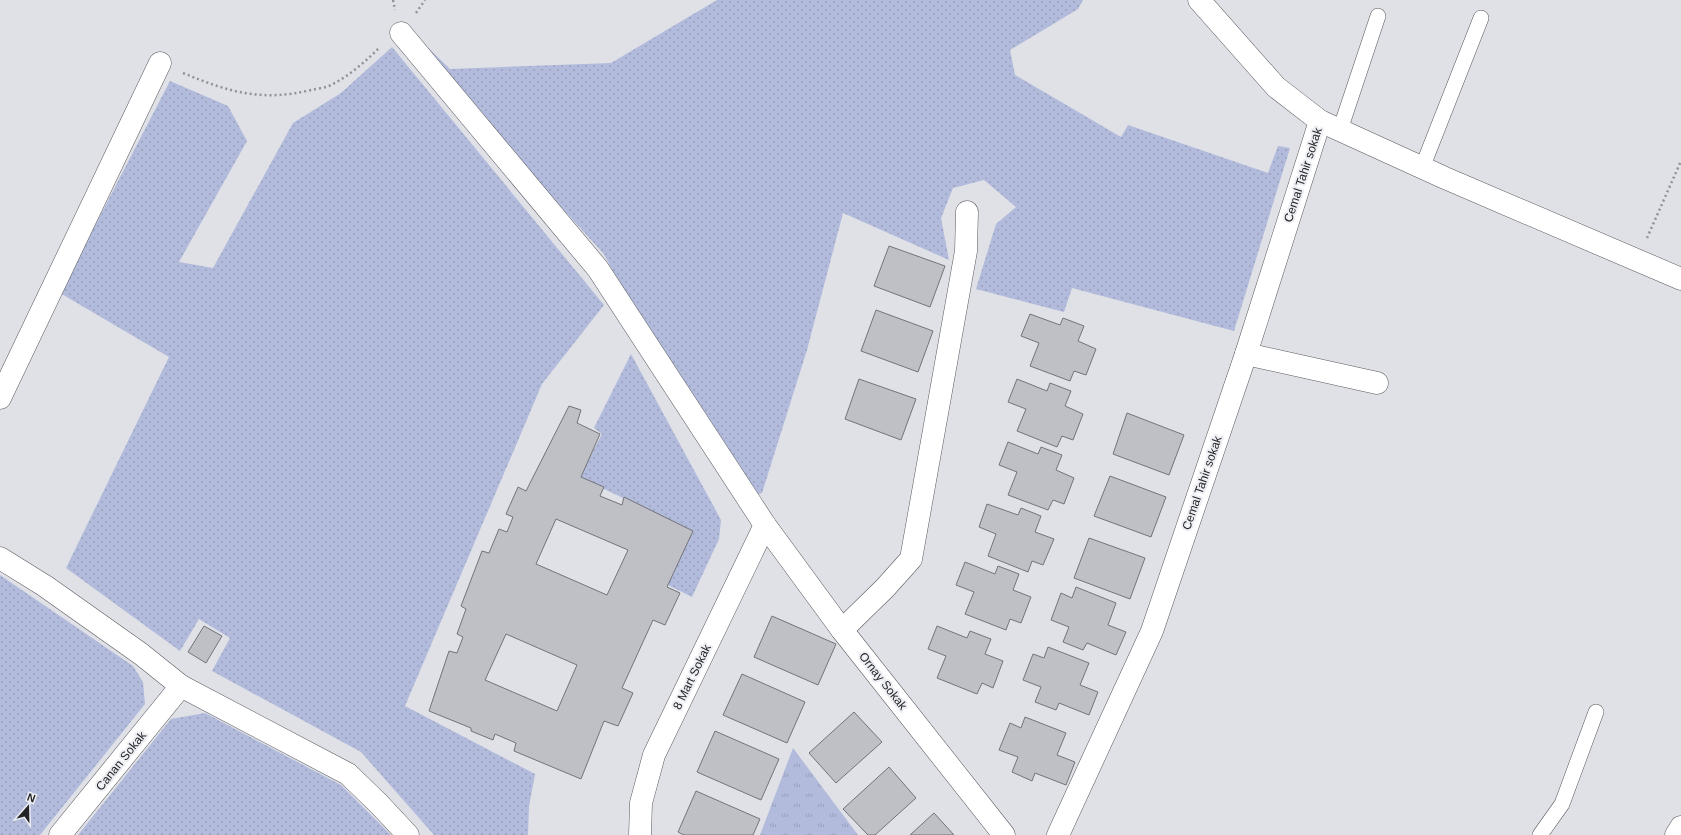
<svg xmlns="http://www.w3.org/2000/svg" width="1681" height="835" font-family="Arial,sans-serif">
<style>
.grass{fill:url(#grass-dots)}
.park{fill:url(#park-tufts)}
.building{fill:#bfc0c5;stroke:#737479;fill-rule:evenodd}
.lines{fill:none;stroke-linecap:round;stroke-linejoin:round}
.lane-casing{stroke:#58595d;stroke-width:16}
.street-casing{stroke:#58595d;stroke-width:23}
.path{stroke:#909195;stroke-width:2.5;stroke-dasharray:2 3;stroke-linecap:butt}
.lane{stroke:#fff;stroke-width:15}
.street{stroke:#fff;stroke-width:22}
.labels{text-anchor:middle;stroke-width:4;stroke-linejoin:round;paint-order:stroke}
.street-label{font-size:12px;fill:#232325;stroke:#edeef3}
</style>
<defs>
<pattern id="grass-dots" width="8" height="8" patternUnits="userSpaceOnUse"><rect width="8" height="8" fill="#b2bbdc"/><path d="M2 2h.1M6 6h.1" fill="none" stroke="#99a0bd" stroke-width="1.8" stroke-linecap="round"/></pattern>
<pattern id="park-tufts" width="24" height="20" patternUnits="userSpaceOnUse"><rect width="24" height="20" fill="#b2bbdc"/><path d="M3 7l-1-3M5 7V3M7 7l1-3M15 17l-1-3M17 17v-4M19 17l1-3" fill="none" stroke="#99a0bd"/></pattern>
</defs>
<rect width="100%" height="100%" fill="#dfe1e6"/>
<g class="grass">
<path d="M 717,0 L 1083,0 L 1078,9 L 1010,50 L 1015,75 L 1121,137 L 1128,125 L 1268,173 L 1278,146 L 1290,148 L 1234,331 L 1072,288 L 1064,312 L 976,289 L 996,224 L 1016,207 L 984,180 L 953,188 L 941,218 L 949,260 L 843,213 L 807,350 L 762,493 L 751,496 L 730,480 L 603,253 L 438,72 L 414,34 L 450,69 L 611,63 Z"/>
<path d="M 392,47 L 604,305 L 542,384 L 405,706 L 535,774 L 529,806 L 528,835 L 434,835 L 361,752 L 212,671 L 230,638 L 199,619 L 180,651 L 66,568 L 169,357 L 60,293 L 170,81 L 228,106 L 247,141 L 179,262 L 213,268 L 293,123 L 341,93 Z"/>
<path d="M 631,354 L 721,520 L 719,539 L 692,597 L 666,584 L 690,530 L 579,477 L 602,434 L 594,428 Z"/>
<path d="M 0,575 L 133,666 L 143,682 L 145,704 L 40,835 L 0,835 Z"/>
<path d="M 205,713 L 341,785 L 391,835 L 78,835 L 171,719 Z"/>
</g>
<path class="park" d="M 793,748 L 858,835 L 760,835 Z"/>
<g class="building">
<path d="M 889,246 L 945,266 L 930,307 L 874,286 Z"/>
<path d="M 876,310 L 933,331 L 918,372 L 861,351 Z"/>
<path d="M 1030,314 L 1060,325 L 1063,318 L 1084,326 L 1078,341 L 1096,349 L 1086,375 L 1074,371 L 1070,381 L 1030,366 L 1039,343 L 1021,336 Z"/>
<path d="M 859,379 L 916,399 L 901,440 L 845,419 Z"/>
<path d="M 1017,379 L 1047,391 L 1050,383 L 1071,391 L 1065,406 L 1083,414 L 1073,440 L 1062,436 L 1057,447 L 1017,431 L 1026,409 L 1008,402 Z"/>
<path d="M 569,406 L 581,410 L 577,423 L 600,434 L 581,477 L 604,487 L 600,496 L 622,505 L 624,497 L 693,531 L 667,587 L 680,593 L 665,625 L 653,620 L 622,688 L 633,693 L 618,726 L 604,721 L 581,779 L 514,751 L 516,743 L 495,734 L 493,740 L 471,731 L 471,728 L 429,711 L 449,651 L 457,653 L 463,637 L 457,634 L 466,609 L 461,606 L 482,551 L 489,553 L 499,529 L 507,532 L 513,517 L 506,514 L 518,487 L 526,491 ZM 556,519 L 628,550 L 607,595 L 536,564 ZM 506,634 L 577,665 L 557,711 L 485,680 Z"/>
<path d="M 1127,413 L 1184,435 L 1169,475 L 1113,454 Z"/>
<path d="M 1008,442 L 1038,454 L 1041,447 L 1062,455 L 1056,470 L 1074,478 L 1064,504 L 1053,500 L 1048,510 L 1008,495 L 1017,472 L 999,465 Z"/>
<path d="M 1110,476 L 1166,497 L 1151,537 L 1094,516 Z"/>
<path d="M 987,504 L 1018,515 L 1021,508 L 1041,516 L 1035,532 L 1054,539 L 1043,565 L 1032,561 L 1028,572 L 988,556 L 996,534 L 979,527 Z"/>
<path d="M 1089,538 L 1145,558 L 1130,599 L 1074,578 Z"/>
<path d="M 965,562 L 995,574 L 998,566 L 1019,574 L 1013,590 L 1031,597 L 1021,623 L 1010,619 L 1006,630 L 965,614 L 974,592 L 956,585 Z"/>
<path d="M 1076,587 L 1116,603 L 1108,625 L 1126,632 L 1116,655 L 1087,643 L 1083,650 L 1063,642 L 1069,627 L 1051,620 L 1061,593 L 1072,598 Z"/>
<path d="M 772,616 L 836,644 L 818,685 L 754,657 Z"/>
<path d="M 204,626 L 222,636 L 206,663 L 188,652 Z"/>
<path d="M 937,626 L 967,638 L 970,631 L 991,639 L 985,654 L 1003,661 L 993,688 L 982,683 L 977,694 L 937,678 L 946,656 L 928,649 Z"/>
<path d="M 1048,647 L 1089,663 L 1080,685 L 1098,692 L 1089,715 L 1059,703 L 1056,710 L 1035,702 L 1041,687 L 1023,680 L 1033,654 L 1044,658 Z"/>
<path d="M 742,674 L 805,702 L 787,743 L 723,715 Z"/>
<path d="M 854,712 L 882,742 L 836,783 L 809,753 Z"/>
<path d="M 1025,717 L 1066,733 L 1057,755 L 1075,762 L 1066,785 L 1035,773 L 1032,781 L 1012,772 L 1018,757 L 999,750 L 1010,723 L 1021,728 Z"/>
<path d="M 715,731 L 779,759 L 761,800 L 697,772 Z"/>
<path d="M 889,767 L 916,798 L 875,835 L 868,835 L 843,809 Z"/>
<path d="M 696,791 L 760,819 L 753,835 L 684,835 L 678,832 Z"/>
<path d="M 934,813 L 954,835 L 910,835 Z"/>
</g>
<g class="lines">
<defs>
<g id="lane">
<path d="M 1340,130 L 1378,16"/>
<path d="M 1422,168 L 1481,18"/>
<path d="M 1540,835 L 1562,804 L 1596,712"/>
</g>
<g id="street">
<path d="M 1199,0 L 1276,87 L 1320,121 L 1445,178 L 1681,279"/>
<path d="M 401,33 L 598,269 L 765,525 L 842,630 L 1004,835"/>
<path d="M 1246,354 L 1377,383"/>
<path d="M 0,398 L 160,63"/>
<path d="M 0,558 L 45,586 L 141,654 L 181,686 L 348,774 L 379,804 L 408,835"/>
<path d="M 842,630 L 885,588 L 911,559 L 966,251 L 967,212"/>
<path d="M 60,835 L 181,686"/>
<path d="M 640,835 L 641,803 L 654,755 L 765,525"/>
<path d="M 1058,835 L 1152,631 L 1246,354 L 1320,121"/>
<path d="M 1676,835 L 1681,827"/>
</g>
</defs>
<use href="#lane" class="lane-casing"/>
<use href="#street" class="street-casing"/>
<g class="path">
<path d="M 393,0 L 395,10"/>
<path d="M 416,13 L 425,0"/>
<path d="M 183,73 C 229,92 261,102 311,90 C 316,89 323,88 329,86 C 348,77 365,62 380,47"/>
<path d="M 1647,238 L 1681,161"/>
</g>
<use href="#lane" class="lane"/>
<use href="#street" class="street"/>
</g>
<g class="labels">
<g class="street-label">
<text transform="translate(1303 175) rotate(-72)" y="4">Cemal Tahir sokak</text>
<text transform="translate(1202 483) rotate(-71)" y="4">Cemal Tahir sokak</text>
<text transform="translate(692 677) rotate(-64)" y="4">8 Mart Sokak</text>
<text transform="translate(883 681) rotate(52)" y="4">Ornay Sokak</text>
<text transform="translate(121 761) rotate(-51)" y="4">Canan Sokak</text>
</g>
</g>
<g transform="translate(28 807) rotate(20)" stroke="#edeef3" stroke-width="3" paint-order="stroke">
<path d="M0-3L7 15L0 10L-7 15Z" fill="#232325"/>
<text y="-6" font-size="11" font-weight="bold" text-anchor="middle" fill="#232325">N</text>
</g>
</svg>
